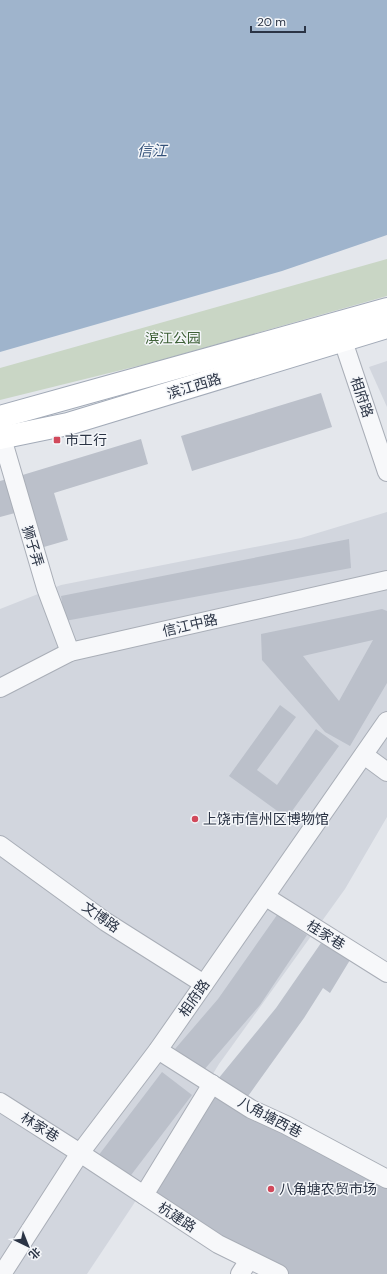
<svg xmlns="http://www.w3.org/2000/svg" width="387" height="1274" font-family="'DM Sans','Noto Sans SC',sans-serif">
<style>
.built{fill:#d2d6de}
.green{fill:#c9d6c5}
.water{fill:#9fb4cc}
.building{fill:#bbc0ca;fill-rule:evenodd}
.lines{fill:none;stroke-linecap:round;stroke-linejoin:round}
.minor-casing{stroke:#a9aeb7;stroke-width:20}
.major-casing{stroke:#a3abb8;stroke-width:24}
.minor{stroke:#f7f8fa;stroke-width:18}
.major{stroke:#fff;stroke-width:22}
.poi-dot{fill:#d1495b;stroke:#f4f6f9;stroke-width:1.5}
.labels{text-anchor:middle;stroke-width:3;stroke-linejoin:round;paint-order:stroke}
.park-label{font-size:14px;fill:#3f6138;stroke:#f4f6f9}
.street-label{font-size:14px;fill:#2b3445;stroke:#f4f6f9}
.poi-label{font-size:14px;fill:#2b3445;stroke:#f4f6f9;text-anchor:start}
.water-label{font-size:15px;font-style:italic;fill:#34527a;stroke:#f4f6f9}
</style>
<rect width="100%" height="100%" fill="#e4e7ec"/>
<g class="built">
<path d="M 387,361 L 387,407 L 369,367 Z"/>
<path d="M 387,512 L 387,817 L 345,889 L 219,1064 L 133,1205 L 87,1274 L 0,1274 L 0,609 L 61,585 L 301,538 Z"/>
</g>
<path class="green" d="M 387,259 L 387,296 L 158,361 L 0,400 L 0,368 Z"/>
<path class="water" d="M 0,0 L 387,0 L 387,235 L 282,271 L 0,352 Z"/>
<g class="building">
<path d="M 321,393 L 332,427 L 192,471 L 181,436 Z"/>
<path d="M 141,439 L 148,464 L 54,493 L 68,540 L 37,549 L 16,477 Z"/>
<path d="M 7,479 L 15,513 L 0,517 L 0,481 Z"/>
<path d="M 349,539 L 351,568 L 65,621 L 61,596 Z"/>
<path d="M 382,609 L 387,611 L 387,683 L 350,746 L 325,732 L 262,660 L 261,634 ZM 373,640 L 339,701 L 303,656 Z"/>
<path d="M 280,705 L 296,717 L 257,770 L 277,785 L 316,729 L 339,746 L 287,818 L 229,776 Z"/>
<path d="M 277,915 L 307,935 L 260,1005 L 203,1071 L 175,1049 L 218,999 Z"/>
<path d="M 321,943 L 350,960 L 330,993 L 323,988 L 304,1018 L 246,1099 L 218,1079 L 276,1008 Z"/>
<path d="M 162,1072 L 192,1095 L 125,1183 L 95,1160 Z"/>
<path d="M 217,1088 L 387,1179 L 387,1274 L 279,1274 L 150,1199 Z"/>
</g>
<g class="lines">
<defs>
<g id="minor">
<path d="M 339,329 L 387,472"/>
<path d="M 2,438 L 46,588 L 70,652"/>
<path d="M 0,688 L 70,652 L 387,580"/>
<path d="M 364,755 L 387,772"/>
<path d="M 0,845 L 106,922 L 204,984"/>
<path d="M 266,897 L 387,973"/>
<path d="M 158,1050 L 251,1109 L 286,1125 L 387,1179"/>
<path d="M 0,1102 L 80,1153 L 218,1244 L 279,1274"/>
<path d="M 144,1195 L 212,1084"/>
<path d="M 2,1274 L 80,1153 L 158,1050 L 204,984 L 387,721"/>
<path d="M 240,1274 L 249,1260"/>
</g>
<g id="major">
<path d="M 0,417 L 387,309"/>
<path d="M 0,438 L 68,424 L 387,327"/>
</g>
</defs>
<use href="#minor" class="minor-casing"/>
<use href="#major" class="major-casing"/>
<use href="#minor" class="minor"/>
<use href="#major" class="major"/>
</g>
<g class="poi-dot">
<rect x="53" y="436" width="8" height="8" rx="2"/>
<circle cx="195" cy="819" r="4"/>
<circle cx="271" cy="1189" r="4"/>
</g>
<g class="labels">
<g class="park-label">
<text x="173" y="343">滨江公园</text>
</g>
<g class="street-label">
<text transform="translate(194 386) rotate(-17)" y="5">滨江西路</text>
<text transform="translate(362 397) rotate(71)" y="5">相府路</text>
<text transform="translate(33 546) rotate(73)" y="5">狮子弄</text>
<text transform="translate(190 625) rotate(-13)" y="5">信江中路</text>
<text transform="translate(101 917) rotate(35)" y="5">文博路</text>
<text transform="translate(326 935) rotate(32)" y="5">桂家巷</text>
<text transform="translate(194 998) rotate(-55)" y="5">相府路</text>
<text transform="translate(270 1117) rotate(28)" y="5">八角塘西巷</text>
<text transform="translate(40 1127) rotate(32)" y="5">林家巷</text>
<text transform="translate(177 1217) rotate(33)" y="5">杭建路</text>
</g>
<g class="poi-label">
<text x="65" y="445">市工行</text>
<text x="203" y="824">上饶市信州区博物馆</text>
<text x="279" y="1194">八角塘农贸市场</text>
</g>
<g class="water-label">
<text x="152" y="156">信江</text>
</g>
</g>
<g transform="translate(28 1246) rotate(137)" stroke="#f4f6f9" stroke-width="3" paint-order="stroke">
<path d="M0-3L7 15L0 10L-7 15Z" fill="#2b3445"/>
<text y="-6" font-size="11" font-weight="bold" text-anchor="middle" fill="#2b3445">北</text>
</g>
<path d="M251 26v6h54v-6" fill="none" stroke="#2b3445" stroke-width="2"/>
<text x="257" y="26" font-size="12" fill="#2b3445" stroke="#f4f6f9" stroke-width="3" paint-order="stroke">20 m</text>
</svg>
